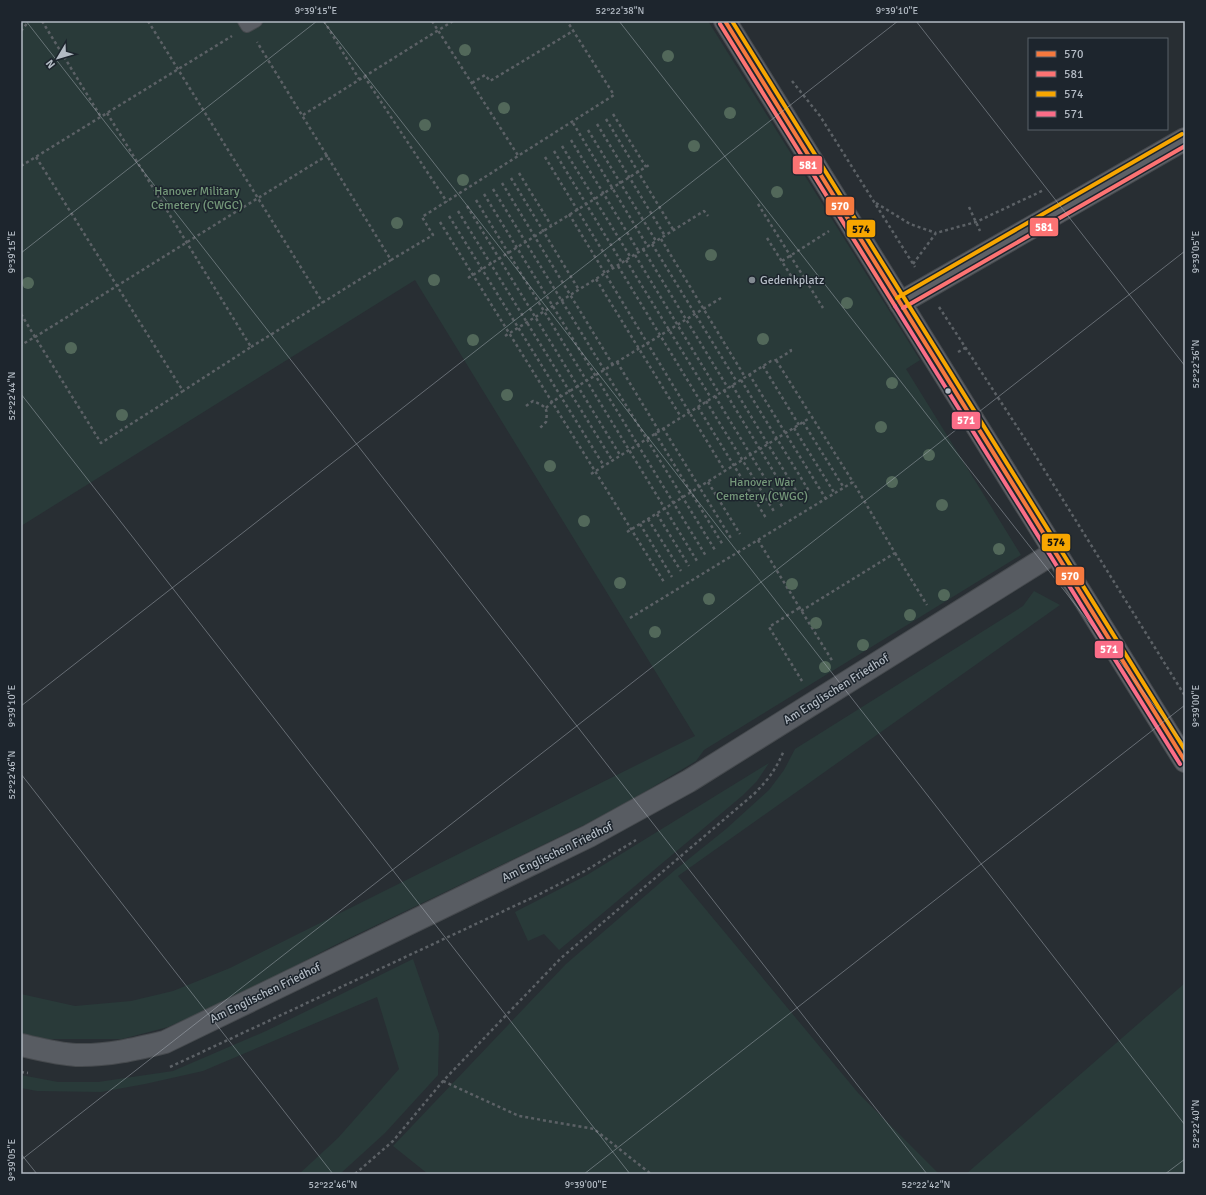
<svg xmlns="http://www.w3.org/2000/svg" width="1206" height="1195" font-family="Signika,sans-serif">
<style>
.green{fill:#293a39}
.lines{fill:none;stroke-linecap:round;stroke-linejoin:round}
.lane-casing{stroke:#464a4e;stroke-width:14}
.street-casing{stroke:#464a4e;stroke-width:24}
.secondary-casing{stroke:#464a4e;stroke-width:24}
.path{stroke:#5c6166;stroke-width:2.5;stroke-dasharray:3 3;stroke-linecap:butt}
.lane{stroke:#585c62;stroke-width:12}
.street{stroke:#585c62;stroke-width:22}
.secondary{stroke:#5d6066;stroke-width:22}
.bus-1-casing{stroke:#1d252d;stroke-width:7}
.bus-2-casing{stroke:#1d252d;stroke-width:7}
.bus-3-casing{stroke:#1d252d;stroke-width:7}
.bus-4-casing{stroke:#1d252d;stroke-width:7}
.bus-1{stroke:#f6793e;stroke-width:4}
.bus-2{stroke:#fd7373;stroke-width:4}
.bus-3{stroke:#f7a600;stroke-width:4}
.bus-4{stroke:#fb6d88;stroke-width:4}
.tree{fill:#52685a}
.ticks{fill:none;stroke:#b3bbc4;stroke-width:1;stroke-opacity:0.45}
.poi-dot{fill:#828a91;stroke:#1d252d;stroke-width:1.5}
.bus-dot{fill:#b3bbc4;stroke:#1d252d;stroke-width:1.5}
.labels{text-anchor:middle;stroke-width:3;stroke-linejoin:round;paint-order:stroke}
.park-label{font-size:12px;fill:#749779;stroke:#1d252d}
.poi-label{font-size:12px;fill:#b3bbc4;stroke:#1d252d;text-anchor:start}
.street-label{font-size:12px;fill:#b3bbc4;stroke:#1d252d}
.line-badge{stroke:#1d252d;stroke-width:1.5}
.badge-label{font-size:11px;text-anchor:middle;font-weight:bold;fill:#fff}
.pale-badge-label{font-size:11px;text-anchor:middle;font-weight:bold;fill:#111}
.neatline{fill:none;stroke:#b3bbc4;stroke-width:1.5}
.ticks-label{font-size:10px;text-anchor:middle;fill:#b3bbc4}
</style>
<rect width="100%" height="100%" fill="#282e33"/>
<g class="green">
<path d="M 21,21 L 708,21 L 920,360 L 906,369 L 1021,555 L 704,750 L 696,761 L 633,799 L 584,825 L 333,946 L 237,997 L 168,1027 L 122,1039 L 46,1039 L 21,1033 L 21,994 L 75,1006 L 131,1001 L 173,991 L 230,968 L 695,736 L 415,280 L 21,526 Z"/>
<path d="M 1034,591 L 1060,605 L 678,876 L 859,1094 L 939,1174 L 428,1174 L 393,1146 L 566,964 L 675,870 L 726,829 L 769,790 L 784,770 L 795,749 L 1023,606 Z"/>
<path d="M 769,763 L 757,781 L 742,796 L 559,950 L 544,934 L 528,941 L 515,912 L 587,875 Z"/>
<path d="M 413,959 L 439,1034 L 438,1075 L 385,1133 L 340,1174 L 299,1174 L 338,1138 L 399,1069 L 377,997 L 203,1071 L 145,1084 L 101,1092 L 37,1091 L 21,1088 L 21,1075 L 58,1082 L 98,1082 L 173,1071 L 266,1031 Z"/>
<path d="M 1185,983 L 1185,1174 L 966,1174 Z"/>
</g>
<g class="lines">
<defs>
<path id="lane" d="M 244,21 L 247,26 L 256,21"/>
<path id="street" d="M 21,1045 C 39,1049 58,1054 76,1055 C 107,1056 136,1049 165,1042 L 589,836 L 689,781 L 1055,552"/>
<g id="secondary">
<path d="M 725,21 L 1185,761"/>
<path d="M 900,303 L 1185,139"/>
</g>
</defs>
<use href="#lane" class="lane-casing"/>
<use href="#street" class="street-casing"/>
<use href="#secondary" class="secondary-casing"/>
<g class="path">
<path d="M 42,21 L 101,117"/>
<path d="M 148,21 L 323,303"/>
<path d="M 324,21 L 359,79"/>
<path d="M 432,21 L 519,157"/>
<path d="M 21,31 L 29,21"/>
<path d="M 364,76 L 447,202"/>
<path d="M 792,81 L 820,116 L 915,267"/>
<path d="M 472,83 L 485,75 L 490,81 L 573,31"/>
<path d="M 107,113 L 251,347 L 183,391"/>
<path d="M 613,114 L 646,167"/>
<path d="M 303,115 L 453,21"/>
<path d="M 606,119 L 674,231"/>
<path d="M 573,123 L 648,247"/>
<path d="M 597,124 L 665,236"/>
<path d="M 588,130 L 656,241"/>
<path d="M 571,140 L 639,252"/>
<path d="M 562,146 L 631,258"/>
<path d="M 554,151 L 622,263"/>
<path d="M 36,157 L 183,391 L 101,443 L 35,337 C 133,276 230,215 328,155"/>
<path d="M 545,157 L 613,268"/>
<path d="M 21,166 L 232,36"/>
<path d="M 519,173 L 551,225"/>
<path d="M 511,178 L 579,290"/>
<path d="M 502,183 L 613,365"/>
<path d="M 493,189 L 715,550"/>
<path d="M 484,194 L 706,556"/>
<path d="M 476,200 L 697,561"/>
<path d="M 876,203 L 910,224 L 936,233"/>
<path d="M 758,204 L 823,308"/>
<path d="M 467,206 L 620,455"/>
<path d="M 969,207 L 980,231"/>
<path d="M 458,211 L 612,460"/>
<path d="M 569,214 L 725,471"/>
<path d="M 449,216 L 604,466"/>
<path d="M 440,222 L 664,582"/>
<path d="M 767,238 L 795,282"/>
<path d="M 661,239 L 745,377"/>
<path d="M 652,244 L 737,382"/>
<path d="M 643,249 L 728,388"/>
<path d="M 635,255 L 719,393"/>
<path d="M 391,260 L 433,235 L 422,217 L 614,95 L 567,21"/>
<path d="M 626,260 L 711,398"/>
<path d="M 782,261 L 829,231"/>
<path d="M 913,264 L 936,233 L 976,222 L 1044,190"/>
<path d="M 618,266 L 702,404"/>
<path d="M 468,278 L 649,165"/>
<path d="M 596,279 L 681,417"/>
<path d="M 939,307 L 1027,442 L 1185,696"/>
<path d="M 21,314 L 35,337 L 21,345"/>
<path d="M 505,336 L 704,211 L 708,216"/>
<path d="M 251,347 L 391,260 L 257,42"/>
<path d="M 958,352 L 967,347"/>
<path d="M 617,362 L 659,431"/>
<path d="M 763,366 L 799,425"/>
<path d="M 749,374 L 826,499"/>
<path d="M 741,380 L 809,491"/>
<path d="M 732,385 L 800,497"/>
<path d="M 724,390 L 792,502"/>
<path d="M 715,396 L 783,508"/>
<path d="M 706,401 L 775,513"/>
<path d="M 526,406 L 533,401 C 546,407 548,407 546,422 L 540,428"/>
<path d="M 698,407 L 766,518"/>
<path d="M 546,408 L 552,402 L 721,298"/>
<path d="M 803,422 L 844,488"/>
<path d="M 663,428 L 732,540"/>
<path d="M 794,428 L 835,494"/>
<path d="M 655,433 L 723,545"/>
<path d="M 591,474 L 771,361 L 776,360 L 791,351 L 790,348"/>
<path d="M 708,482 L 740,534"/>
<path d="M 657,514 L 689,566"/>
<path d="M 648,519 L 681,571"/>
<path d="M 640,524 L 672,577"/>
<path d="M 627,532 L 808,419"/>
<path d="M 758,540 L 833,662"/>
<path d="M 895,553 L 927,605"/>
<path d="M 799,608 L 769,627 L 802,681"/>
<path d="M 801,611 L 895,553 L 853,482"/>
<path d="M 630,618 L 853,482 L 776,360"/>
<path d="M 170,1067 L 538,895 L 585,871 L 636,840"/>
<path d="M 21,1072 L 28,1073"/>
<path d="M 443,1081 L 519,1116 L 594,1129 L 651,1174"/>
<path d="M 355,1174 L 393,1141 L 443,1081 L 561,958 L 754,794 C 768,780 777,768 784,750"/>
</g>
<use href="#lane" class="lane"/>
<use href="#street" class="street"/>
<use href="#secondary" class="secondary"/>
<defs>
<path id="bus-1" d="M 725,21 L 1185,761"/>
<g id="bus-2">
<path d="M 720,24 L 895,306"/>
<path d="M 903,308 L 1185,146"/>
</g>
<g id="bus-3">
<path d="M 732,21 L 1185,750"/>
<path d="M 897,298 L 1182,134"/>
</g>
<path id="bus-4" d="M 895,306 L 1180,764"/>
</defs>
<use href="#bus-1" class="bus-1-casing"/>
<use href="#bus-2" class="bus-2-casing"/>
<use href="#bus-3" class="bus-3-casing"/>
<use href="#bus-4" class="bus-4-casing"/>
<use href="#bus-1" class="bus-1"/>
<use href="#bus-2" class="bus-2"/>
<use href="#bus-3" class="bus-3"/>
<use href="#bus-4" class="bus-4"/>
</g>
<g class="tree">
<circle cx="465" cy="50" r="6"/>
<circle cx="668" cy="56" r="6"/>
<circle cx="504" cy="108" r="6"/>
<circle cx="730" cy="113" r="6"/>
<circle cx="425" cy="125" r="6"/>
<circle cx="694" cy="146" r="6"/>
<circle cx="463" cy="180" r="6"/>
<circle cx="777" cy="192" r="6"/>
<circle cx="397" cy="223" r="6"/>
<circle cx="711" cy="255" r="6"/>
<circle cx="434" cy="280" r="6"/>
<circle cx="28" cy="283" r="6"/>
<circle cx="847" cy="303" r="6"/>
<circle cx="763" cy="339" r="6"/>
<circle cx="473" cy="340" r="6"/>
<circle cx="71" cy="348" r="6"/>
<circle cx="892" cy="383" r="6"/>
<circle cx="507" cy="395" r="6"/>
<circle cx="122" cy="415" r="6"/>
<circle cx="881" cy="427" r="6"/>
<circle cx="929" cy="455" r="6"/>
<circle cx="550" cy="466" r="6"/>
<circle cx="892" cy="482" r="6"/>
<circle cx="942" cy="505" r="6"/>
<circle cx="584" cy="521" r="6"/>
<circle cx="999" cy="549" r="6"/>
<circle cx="620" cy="583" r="6"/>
<circle cx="792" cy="584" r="6"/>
<circle cx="944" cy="595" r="6"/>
<circle cx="709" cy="599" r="6"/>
<circle cx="910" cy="615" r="6"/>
<circle cx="816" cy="623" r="6"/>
<circle cx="655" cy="632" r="6"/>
<circle cx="863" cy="645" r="6"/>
<circle cx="825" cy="667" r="6"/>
</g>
<path class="ticks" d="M 26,21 L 927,1174M 323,21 L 1185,1125M 619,21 L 1185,745M 916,21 L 1185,366M 21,253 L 317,21M 21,394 L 630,1174M 21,706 L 898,21M 21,774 L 333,1174M 21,1154 L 37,1174M 21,1160 L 1185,251M 584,1174 L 1185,705M 1165,1174 L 1185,1159"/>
<circle class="poi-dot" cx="752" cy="280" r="4"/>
<circle class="bus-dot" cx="948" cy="391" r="3.5"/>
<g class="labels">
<g class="park-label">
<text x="197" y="195">Hanover Military<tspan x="197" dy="14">Cemetery (CWGC)</tspan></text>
<text x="762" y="486">Hanover War<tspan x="762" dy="14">Cemetery (CWGC)</tspan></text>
</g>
<g class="poi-label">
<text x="760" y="284">Gedenkplatz</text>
</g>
<g class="street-label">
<text transform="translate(836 689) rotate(-32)" y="4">Am Englischen Friedhof</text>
<text transform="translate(557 852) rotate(-26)" y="4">Am Englischen Friedhof</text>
<text transform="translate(265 993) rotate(-26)" y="4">Am Englischen Friedhof</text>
</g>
</g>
<g class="line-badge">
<rect x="792" y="155" width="31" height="20" rx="4" fill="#fd7373"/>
<rect x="825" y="196" width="30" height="20" rx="4" fill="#f6793e"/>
<rect x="1029" y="217" width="30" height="20" rx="4" fill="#fd7373"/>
<rect x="846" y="219" width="30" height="19" rx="4" fill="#f7a600"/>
<rect x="951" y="411" width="30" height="19" rx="4" fill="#fb6d88"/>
<rect x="1041" y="533" width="30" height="19" rx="4" fill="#f7a600"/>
<rect x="1055" y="566" width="30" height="20" rx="4" fill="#f6793e"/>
<rect x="1094" y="640" width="30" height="19" rx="4" fill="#fb6d88"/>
</g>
<g class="badge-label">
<text x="808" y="169">581</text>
<text x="840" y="210">570</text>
<text x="1044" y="231">581</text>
<text x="966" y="424">571</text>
<text x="1070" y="580">570</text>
<text x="1109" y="653">571</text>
</g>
<g class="pale-badge-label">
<text x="861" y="233">574</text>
<text x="1056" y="546">574</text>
</g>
<rect width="1206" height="1195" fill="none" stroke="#1d252d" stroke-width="44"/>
<rect x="1028" y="38" width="140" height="92" fill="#1d252d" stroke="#596169"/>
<rect x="1036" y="51" width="20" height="6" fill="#f6793e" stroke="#596169"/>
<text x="1064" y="58" font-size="12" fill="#b3bbc4">570</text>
<rect x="1036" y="71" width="20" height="6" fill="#fd7373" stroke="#596169"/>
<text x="1064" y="78" font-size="12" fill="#b3bbc4">581</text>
<rect x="1036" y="91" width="20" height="6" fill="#f7a600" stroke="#596169"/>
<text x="1064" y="98" font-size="12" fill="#b3bbc4">574</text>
<rect x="1036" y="111" width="20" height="6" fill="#fb6d88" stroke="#596169"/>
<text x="1064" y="118" font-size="12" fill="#b3bbc4">571</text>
<g transform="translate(58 58) rotate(232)" stroke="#1d252d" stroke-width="3" paint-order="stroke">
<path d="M0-3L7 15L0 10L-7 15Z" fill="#b3bbc4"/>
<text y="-6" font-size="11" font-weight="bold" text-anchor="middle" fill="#b3bbc4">N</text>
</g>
<rect x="22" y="22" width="1162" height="1151" class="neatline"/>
<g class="ticks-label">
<text x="316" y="14">9°39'15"E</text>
<text x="620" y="14">52°22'38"N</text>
<text x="897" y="14">9°39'10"E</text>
<text transform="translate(1195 252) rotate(-90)" y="4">9°39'05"E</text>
<text transform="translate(11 252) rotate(-90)" y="4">9°39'15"E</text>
<text transform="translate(1195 364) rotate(-90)" y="4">52°22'36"N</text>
<text transform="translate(11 396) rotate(-90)" y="4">52°22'44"N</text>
<text transform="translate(1195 706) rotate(-90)" y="4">9°39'00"E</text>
<text transform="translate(11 706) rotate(-90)" y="4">9°39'10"E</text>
<text transform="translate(11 775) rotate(-90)" y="4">52°22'46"N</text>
<text transform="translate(1195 1124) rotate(-90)" y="4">52°22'40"N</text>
<text transform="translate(11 1160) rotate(-90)" y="4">9°39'05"E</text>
<text x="333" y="1188">52°22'46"N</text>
<text x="586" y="1188">9°39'00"E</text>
<text x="926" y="1188">52°22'42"N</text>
</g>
</svg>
